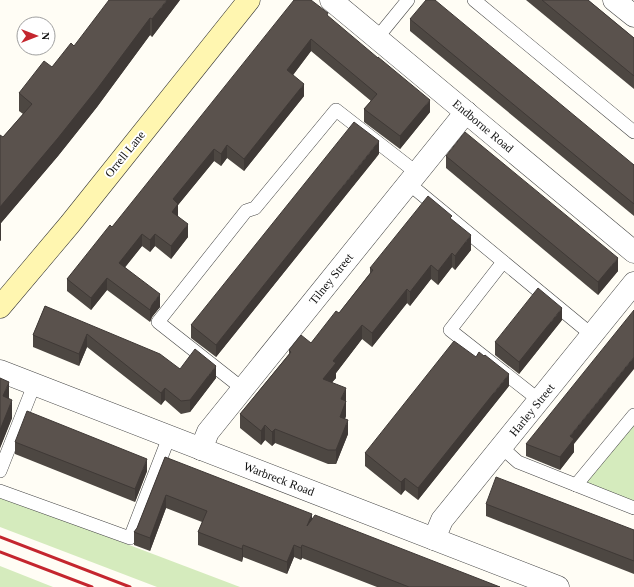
<svg xmlns="http://www.w3.org/2000/svg" width="634" height="587" font-family="Georgia,serif">
<style>
.green{fill:#d5ebbd}
.lines{fill:none;stroke-linecap:round;stroke-linejoin:round}
.lane-casing{stroke:#444;stroke-width:14}
.street-casing{stroke:#444;stroke-width:23}
.secondary-casing{stroke:#333;stroke-width:23}
.lane{stroke:#fff;stroke-width:13}
.street{stroke:#fff;stroke-width:22}
.secondary{stroke:#fff6b0;stroke-width:22}
.rail{stroke:#c4262e;stroke-width:3}
.wall{fill:#4d4742}
.shaded-wall{fill:#3f3936}
.building{fill:#5a524d;stroke:#3f3936}
.labels{text-anchor:middle;stroke-width:4;stroke-linejoin:round;paint-order:stroke}
.street-label{font-size:12px;fill:#111;stroke:#fff}
</style>
<rect width="100%" height="100%" fill="#fffdf5"/>
<g class="green">
<path d="M 634,420 L 634,504 L 582,484 Z"/>
<path d="M 0,496 L 240,587 L 157,587 L 0,527 Z"/>
<path d="M 0,566 L 53,587 L 0,587 Z"/>
</g>
<g class="lines">
<defs>
<g id="lane">
<path d="M 474,0 L 634,132"/>
<path d="M 377,38 L 408,0"/>
<path d="M 408,183 L 592,335"/>
<path d="M 503,262 L 450,330 L 539,400"/>
<path d="M 243,389 L 158,322 L 246,211 L 255,208 L 336,110 L 417,173"/>
<path d="M 501,447 L 518,462 L 576,485 L 634,415"/>
<path d="M 0,471 L 34,385"/>
<path d="M 576,485 L 634,508"/>
<path d="M 0,491 L 130,538 L 169,437"/>
</g>
<g id="street">
<path d="M 331,0 L 634,252"/>
<path d="M 614,0 L 634,16"/>
<path d="M 0,371 L 558,587"/>
<path d="M 201,449 L 208,432 L 466,112"/>
<path d="M 434,539 L 442,520 L 634,283"/>
</g>
<path id="secondary" d="M 0,307 L 70,224 L 249,0"/>
</defs>
<use href="#lane" class="lane-casing"/>
<use href="#street" class="street-casing"/>
<use href="#secondary" class="secondary-casing"/>
<use href="#lane" class="lane"/>
<use href="#street" class="street"/>
<use href="#secondary" class="secondary"/>
<g class="rail">
<path d="M 0,537 L 130,587"/>
<path d="M 0,552 L 92,587"/>
</g>
</g>
<g class="wall">
<path d="M 180,0 L 152,37 L 150,35 L 97,107 L 58,156 L 1,223 L 1,240 L 0,241 L 3,137 L 23,114 L 19,111 L 19,93 L 52,67 L 74,46 Z"/>
<path d="M 526,0 L 588,0 L 634,38 L 634,89 Z"/>
<path d="M 328,17 L 430,112 L 400,149 L 364,122 L 364,109 L 371,101 L 311,51 L 293,75 L 304,96 L 244,171 L 227,158 L 221,166 L 214,161 L 178,205 L 178,216 L 188,237 L 171,259 L 155,246 L 150,252 L 142,246 L 125,267 L 160,307 L 152,317 L 150,322 L 107,290 L 91,310 L 67,291 L 67,279 L 112,227 Z"/>
<path d="M 410,19 L 634,165 L 634,216 L 410,31 Z"/>
<path d="M 379,154 L 216,357 L 191,338 L 191,325 Z"/>
<path d="M 446,156 L 618,271 L 598,295 L 446,168 Z"/>
<path d="M 452,220 L 471,250 L 455,270 L 452,267 L 438,285 L 431,279 L 410,306 L 407,303 L 372,347 L 362,339 L 336,373 L 336,378 L 332,382 L 346,401 L 346,416 L 345,419 L 348,434 L 336,464 L 328,464 L 275,443 L 272,446 L 265,440 L 261,445 L 240,428 L 240,414 L 289,354 L 289,350 L 311,343 L 339,313 L 370,273 L 370,268 Z"/>
<path d="M 45,306 L 180,369 L 216,378 L 190,412 L 181,414 L 165,400 L 161,405 L 87,347 L 79,366 L 33,347 L 33,335 Z"/>
<path d="M 562,320 L 519,374 L 495,355 L 495,342 Z"/>
<path d="M 0,378 L 9,398 L 12,418 L 0,448 Z"/>
<path d="M 509,386 L 418,500 L 405,490 L 401,495 L 365,466 L 365,453 Z"/>
<path d="M 15,442 L 147,471 L 135,502 L 15,454 Z"/>
<path d="M 526,444 L 574,444 L 574,452 L 560,470 L 526,456 Z"/>
<path d="M 165,457 L 312,520 L 500,587 L 377,587 L 302,558 L 301,560 L 294,557 L 287,574 L 243,557 L 242,562 L 198,545 L 198,532 L 202,522 L 166,508 L 150,551 L 134,545 L 134,532 L 137,528 Z"/>
<path d="M 486,504 L 634,530 L 634,574 L 486,516 Z"/>
</g>
<g class="shaded-wall">
<path d="M 167,0 L 180,0 L 152,37 L 152,19 Z"/>
<path d="M 150,18 L 150,35 L 97,107 L 58,156 L 1,223 L 1,240 L 0,241 L 0,207 Z"/>
<path d="M 311,39 L 311,51 L 287,83 L 287,70 Z"/>
<path d="M 304,84 L 304,96 L 244,171 L 244,159 Z"/>
<path d="M 430,100 L 430,112 L 400,149 L 400,136 Z"/>
<path d="M 379,141 L 379,154 L 216,357 L 216,345 Z"/>
<path d="M 227,145 L 227,158 L 221,166 L 221,154 Z"/>
<path d="M 214,149 L 214,161 L 178,205 L 178,216 L 172,224 L 173,199 Z"/>
<path d="M 188,224 L 188,237 L 171,259 L 171,246 Z"/>
<path d="M 142,234 L 142,246 L 119,275 L 119,263 Z"/>
<path d="M 155,234 L 155,246 L 150,252 L 150,240 Z"/>
<path d="M 471,235 L 471,250 L 455,270 L 455,256 Z"/>
<path d="M 452,253 L 452,267 L 438,285 L 438,271 Z"/>
<path d="M 618,258 L 618,271 L 598,295 L 598,282 Z"/>
<path d="M 431,265 L 431,279 L 410,306 L 410,292 Z"/>
<path d="M 107,278 L 107,290 L 91,310 L 91,298 Z"/>
<path d="M 407,289 L 407,303 L 372,347 L 372,333 Z"/>
<path d="M 160,294 L 160,307 L 152,317 L 150,322 L 150,310 L 152,305 Z"/>
<path d="M 562,308 L 562,320 L 519,374 L 519,362 Z"/>
<path d="M 362,325 L 362,339 L 336,373 L 336,378 L 323,393 L 323,379 L 333,361 Z"/>
<path d="M 87,334 L 87,347 L 79,366 L 79,354 Z"/>
<path d="M 634,357 L 634,369 L 574,444 L 574,452 L 560,470 L 560,457 L 570,436 Z"/>
<path d="M 216,366 L 216,378 L 190,412 L 190,400 Z"/>
<path d="M 509,374 L 509,386 L 418,500 L 418,488 Z"/>
<path d="M 9,382 L 9,400 L 3,396 Z"/>
<path d="M 165,388 L 165,400 L 161,405 L 161,393 Z"/>
<path d="M 346,388 L 346,402 L 341,399 Z"/>
<path d="M 12,400 L 12,418 L 0,448 L 0,430 Z"/>
<path d="M 346,401 L 346,416 L 340,431 L 340,417 Z"/>
<path d="M 348,420 L 348,434 L 336,464 L 336,450 Z"/>
<path d="M 265,425 L 265,440 L 261,445 L 261,431 Z"/>
<path d="M 275,429 L 275,443 L 272,446 L 272,432 Z"/>
<path d="M 147,459 L 147,471 L 135,502 L 135,489 Z"/>
<path d="M 405,478 L 405,490 L 401,495 L 401,482 Z"/>
<path d="M 166,495 L 166,508 L 150,551 L 150,538 Z"/>
<path d="M 312,514 L 312,526 L 307,526 Z"/>
<path d="M 243,545 L 243,557 L 242,562 L 242,549 Z"/>
<path d="M 294,545 L 294,557 L 287,574 L 287,562 Z"/>
<path d="M 302,545 L 302,558 L 301,560 L 301,548 Z"/>
</g>
<g class="building">
<path d="M 109,0 L 167,0 L 152,19 L 150,18 L 97,89 L 58,138 L 0,207 L 0,135 L 3,137 L 32,104 L 19,93 L 44,61 L 52,67 L 71,43 L 74,46 Z"/>
<path d="M 294,0 L 311,0 L 328,13 L 327,15 L 378,58 L 378,57 L 430,100 L 400,136 L 364,109 L 377,94 L 311,39 L 287,70 L 304,84 L 244,159 L 227,145 L 221,154 L 214,149 L 173,199 L 178,204 L 172,212 L 188,224 L 171,246 L 155,234 L 150,240 L 142,234 L 119,263 L 160,294 L 152,305 L 150,310 L 107,278 L 91,298 L 67,279 L 110,225 L 112,227 Z"/>
<path d="M 426,0 L 435,0 L 634,165 L 634,204 L 410,19 Z"/>
<path d="M 542,0 L 588,0 L 634,38 L 634,76 Z"/>
<path d="M 354,122 L 379,141 L 216,345 L 191,325 Z"/>
<path d="M 465,132 L 618,258 L 598,282 L 446,156 Z"/>
<path d="M 428,196 L 452,216 L 450,218 L 471,235 L 455,256 L 452,253 L 438,271 L 431,265 L 410,292 L 407,289 L 372,333 L 362,325 L 333,361 L 336,363 L 323,379 L 346,388 L 341,399 L 346,401 L 340,417 L 348,420 L 336,450 L 328,450 L 275,429 L 272,432 L 265,425 L 261,431 L 240,414 L 291,352 L 289,350 L 301,335 L 311,343 L 336,311 L 339,313 L 373,270 L 370,268 Z"/>
<path d="M 538,288 L 562,308 L 519,362 L 495,342 Z"/>
<path d="M 45,306 L 160,354 L 180,369 L 195,349 L 216,366 L 190,400 L 181,401 L 165,388 L 161,393 L 87,334 L 79,354 L 33,335 Z"/>
<path d="M 634,310 L 634,357 L 570,436 L 574,439 L 560,457 L 526,444 Z"/>
<path d="M 454,341 L 476,357 L 479,352 L 484,356 L 485,355 L 509,374 L 418,488 L 405,478 L 401,482 L 365,453 Z"/>
<path d="M 0,378 L 9,382 L 3,396 L 12,400 L 0,430 Z"/>
<path d="M 27,411 L 147,459 L 135,489 L 15,442 Z"/>
<path d="M 165,457 L 312,514 L 307,526 L 315,515 L 500,587 L 409,587 L 302,545 L 301,548 L 294,545 L 287,562 L 243,545 L 242,549 L 198,532 L 207,511 L 166,495 L 150,538 L 134,532 L 137,528 Z"/>
<path d="M 496,477 L 634,530 L 634,561 L 486,504 Z"/>
</g>
<g class="labels">
<g class="street-label">
<text transform="translate(483 126) rotate(40)" y="4">Endborne Road</text>
<text transform="translate(125 154) rotate(-51)" y="4">Orrell Lane</text>
<text transform="translate(331 279) rotate(-51)" y="4">Tilney Street</text>
<text transform="translate(532 410) rotate(-51)" y="4">Harley Street</text>
<text transform="translate(279 479) rotate(21)" y="4">Warbreck Road</text>
</g>
</g>
<g transform="translate(36 36) rotate(90)"><circle r="19" fill="#ffffff" stroke="#a0a0a0"/>
<path d="M0-3L7 15L0 10L-7 15Z" fill="#c4262e"/>
<text y="-6" font-size="11" font-weight="bold" text-anchor="middle" fill="#111111">N</text>
</g>
</svg>
